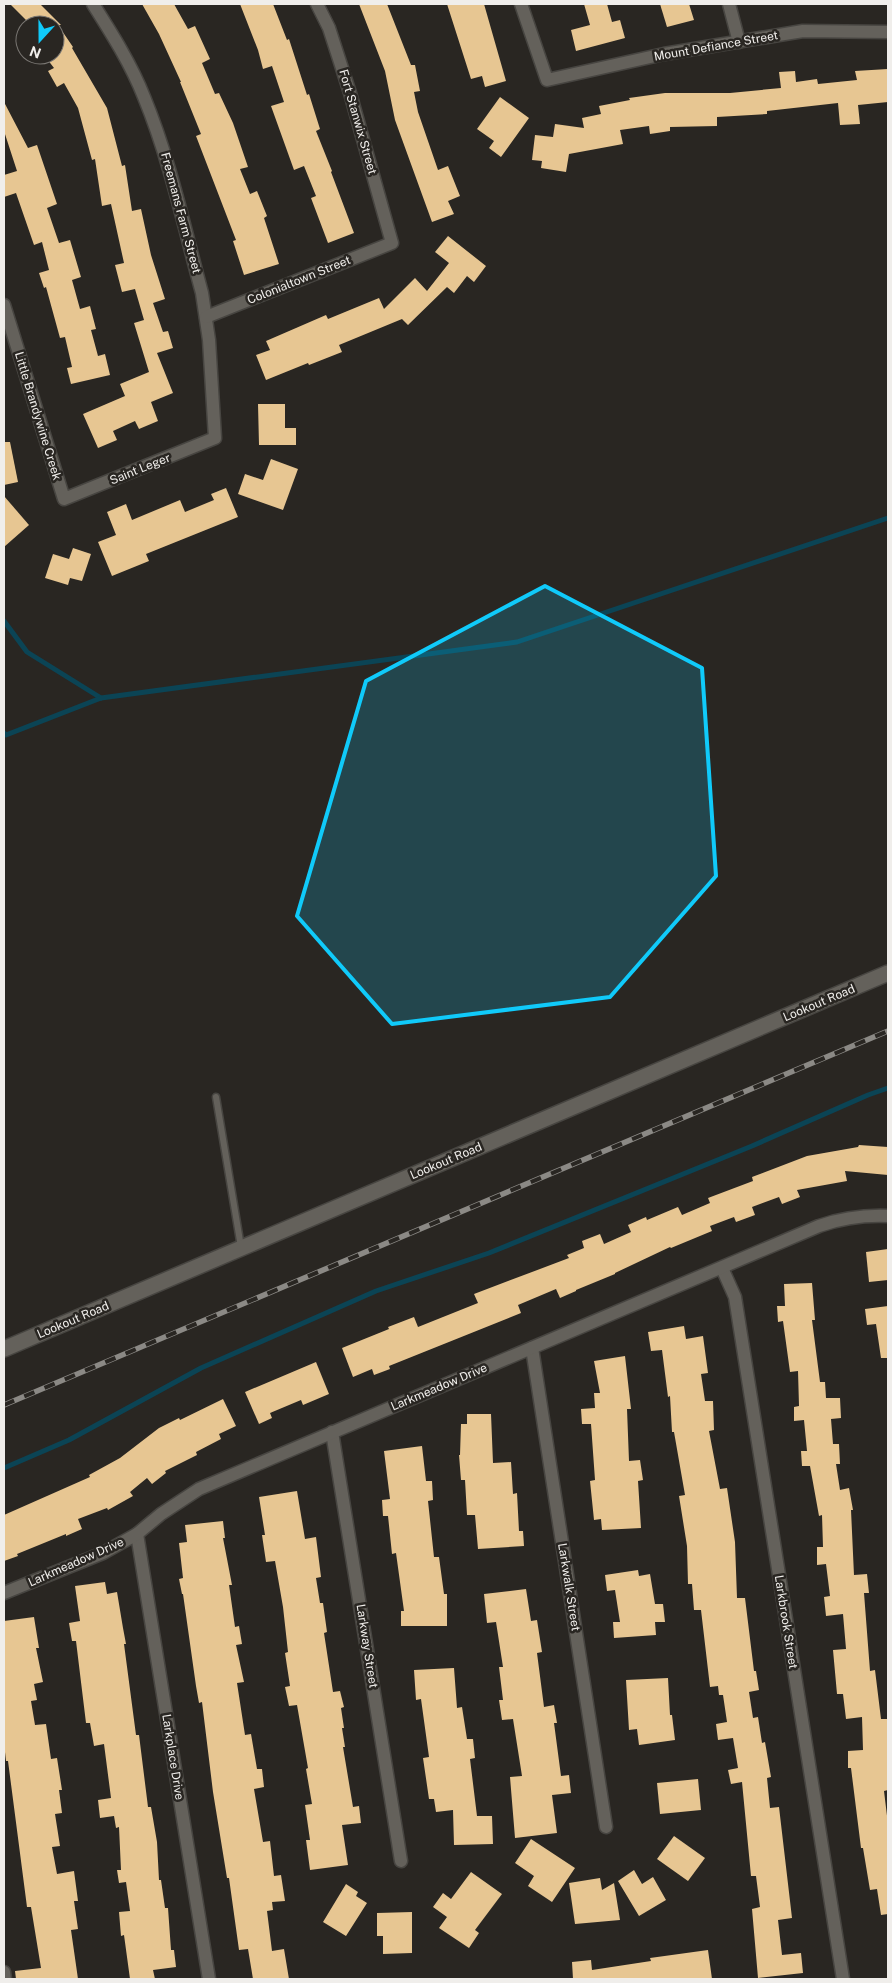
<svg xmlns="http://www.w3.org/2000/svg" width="892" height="1983" font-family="'Public Sans',sans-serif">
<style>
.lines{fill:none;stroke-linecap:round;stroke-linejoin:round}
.stream{stroke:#0b4455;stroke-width:5}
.building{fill:#e7c692}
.lane-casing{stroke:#474541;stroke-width:9}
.street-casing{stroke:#474541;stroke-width:15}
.secondary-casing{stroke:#474541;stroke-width:18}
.lane{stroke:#64615b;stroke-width:6}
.street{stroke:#64615b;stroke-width:12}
.secondary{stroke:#64615b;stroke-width:15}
.rail-casing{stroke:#8b8985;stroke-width:5.5}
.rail{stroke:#292622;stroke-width:4;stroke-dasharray:11;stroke-linecap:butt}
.marked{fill:#10cafa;fill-opacity:0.2;stroke:#10cafa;stroke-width:4;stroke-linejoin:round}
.labels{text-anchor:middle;stroke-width:5;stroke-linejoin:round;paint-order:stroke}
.street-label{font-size:12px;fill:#f0eeeb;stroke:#292622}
</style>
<rect width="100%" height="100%" fill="#292622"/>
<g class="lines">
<g class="stream">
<path d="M 4,621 L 27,652 L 101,698"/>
<path d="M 4,733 L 6,735 L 101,698 L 517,642 L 888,518"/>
<path d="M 4,1468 L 69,1440 L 201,1368 L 376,1291 L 489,1253 L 752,1146 L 868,1095 L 888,1088"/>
</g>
</g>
<g class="building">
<path d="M 10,4 L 40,4 L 61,25 L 58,25 L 73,47 L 72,48 L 107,108 L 122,166 L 125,165 L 132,211 L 141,209 L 151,255 L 165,299 L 153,303 L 163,332 L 168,331 L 173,348 L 157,353 L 173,393 L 151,402 L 158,421 L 139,429 L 135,421 L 113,431 L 117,440 L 98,448 L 83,414 L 125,396 L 120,384 L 149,372 L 134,323 L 144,320 L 135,289 L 122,292 L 115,265 L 124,263 L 111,204 L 102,206 L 95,159 L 92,160 L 78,108 L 64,83 L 57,87 L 48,71 L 54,68 L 44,55 L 55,55 L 55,25 L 31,25 Z"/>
<path d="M 142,4 L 174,4 L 188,29 L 195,26 L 210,59 L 202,63 L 215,94 L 219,93 L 233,123 L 248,167 L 240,169 L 250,194 L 257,191 L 267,216 L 264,218 L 279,264 L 244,275 L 233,241 L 236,240 L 196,136 L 201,134 L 180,82 L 181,82 L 159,34 Z"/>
<path d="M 240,4 L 273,4 L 287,40 L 289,39 L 307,95 L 309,94 L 320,129 L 316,131 L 332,171 L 331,172 L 354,233 L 328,243 L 311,198 L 316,196 L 304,166 L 294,170 L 271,106 L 284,102 L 272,66 L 263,69 L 258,50 Z"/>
<path d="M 359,4 L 387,4 L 411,65 L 415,65 L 420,91 L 414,92 L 418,112 L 438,170 L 448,166 L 460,196 L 448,201 L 454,214 L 432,222 L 395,120 L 385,71 Z"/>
<path d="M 447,4 L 484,4 L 506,81 L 485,87 L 482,76 L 471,79 Z"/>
<path d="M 584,4 L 607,4 L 612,22 L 620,20 L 625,38 L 576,51 L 571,30 L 590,25 Z"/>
<path d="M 660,4 L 689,4 L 694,20 L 667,27 Z"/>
<path d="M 888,69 L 888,102 L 858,105 L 860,124 L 840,125 L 838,103 L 767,111 L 767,114 L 717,117 L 717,126 L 670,127 L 670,131 L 650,134 L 649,126 L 620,130 L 623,144 L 569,154 L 566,172 L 541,168 L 542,161 L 532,160 L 535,135 L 553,137 L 555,124 L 584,128 L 582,118 L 601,114 L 599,106 L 630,100 L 629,98 L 665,93 L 730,93 L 781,88 L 779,72 L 795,71 L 796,82 L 817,79 L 818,84 L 857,80 L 855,71 Z"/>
<path d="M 500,97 L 529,118 L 501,157 L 489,148 L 494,141 L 477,129 Z"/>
<path d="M 4,102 L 28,148 L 37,145 L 57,204 L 47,208 L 59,243 L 70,240 L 81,277 L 72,280 L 80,309 L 90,306 L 96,329 L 91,330 L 98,356 L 105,354 L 110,375 L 71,384 L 67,368 L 72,367 L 65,337 L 60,338 L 46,287 L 44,288 L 39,273 L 49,270 L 42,242 L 34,245 L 16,193 L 4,197 L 4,175 L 17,171 L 4,131 Z"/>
<path d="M 448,236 L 486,266 L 474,282 L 467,276 L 454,293 L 447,287 L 408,325 L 402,319 L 339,345 L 342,352 L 309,365 L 308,363 L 266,380 L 256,355 L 270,350 L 266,341 L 326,315 L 328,319 L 379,298 L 384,309 L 415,278 L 427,291 L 449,263 L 435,252 Z"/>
<path d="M 258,404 L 285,404 L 285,428 L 296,428 L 296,445 L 259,445 Z"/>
<path d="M 4,442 L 10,442 L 18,482 L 4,485 Z"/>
<path d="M 271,459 L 298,469 L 283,510 L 238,494 L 245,474 L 263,480 Z"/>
<path d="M 226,488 L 238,517 L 146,554 L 149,561 L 112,576 L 98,542 L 116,535 L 107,512 L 126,504 L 132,520 L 180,500 L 185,512 L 214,500 L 211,494 Z"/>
<path d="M 4,496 L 29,525 L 4,547 Z"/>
<path d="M 73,548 L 91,554 L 82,581 L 70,578 L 68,585 L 45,578 L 53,554 L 69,559 Z"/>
<path d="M 859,1145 L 888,1147 L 888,1175 L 845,1171 L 847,1181 L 797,1190 L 800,1197 L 782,1204 L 779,1197 L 752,1207 L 755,1215 L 736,1222 L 734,1217 L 710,1226 L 712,1231 L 671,1248 L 670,1247 L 615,1273 L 615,1274 L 576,1290 L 576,1291 L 560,1298 L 556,1289 L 518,1305 L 521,1313 L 389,1366 L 390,1369 L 374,1375 L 372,1369 L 353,1377 L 342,1348 L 389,1329 L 388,1327 L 414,1317 L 418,1327 L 478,1303 L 474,1294 L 569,1258 L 567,1255 L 584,1248 L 582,1241 L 600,1234 L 604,1244 L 631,1232 L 628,1225 L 646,1217 L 647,1220 L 678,1207 L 682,1215 L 710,1203 L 708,1198 L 753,1181 L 752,1177 L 807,1156 L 858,1147 Z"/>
<path d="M 888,1249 L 888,1280 L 869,1282 L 866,1252 Z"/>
<path d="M 812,1283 L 815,1320 L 812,1320 L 820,1382 L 825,1382 L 826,1398 L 840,1398 L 841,1418 L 831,1419 L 833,1444 L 839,1444 L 840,1464 L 836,1464 L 840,1490 L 849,1488 L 853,1510 L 851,1510 L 854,1575 L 867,1574 L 869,1593 L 864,1593 L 870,1671 L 875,1670 L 881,1719 L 888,1719 L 888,1790 L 884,1791 L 888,1824 L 888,1914 L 881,1915 L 877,1889 L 870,1890 L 863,1848 L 861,1848 L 851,1768 L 848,1768 L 848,1751 L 863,1750 L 862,1717 L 846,1719 L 843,1694 L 837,1694 L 833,1650 L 846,1649 L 843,1614 L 826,1616 L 824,1597 L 830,1596 L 826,1564 L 817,1565 L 817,1547 L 823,1547 L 822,1515 L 819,1516 L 810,1466 L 802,1466 L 801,1451 L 807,1451 L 804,1420 L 794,1421 L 794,1407 L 799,1406 L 798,1371 L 790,1372 L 783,1321 L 778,1322 L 777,1306 L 785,1306 L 784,1284 Z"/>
<path d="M 888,1306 L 888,1358 L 881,1358 L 876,1324 L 867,1325 L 865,1309 Z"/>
<path d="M 684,1326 L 686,1339 L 703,1336 L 708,1373 L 701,1374 L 705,1401 L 713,1401 L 714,1430 L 709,1431 L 720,1489 L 727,1488 L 735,1542 L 737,1598 L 745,1598 L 754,1671 L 756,1671 L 759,1690 L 749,1692 L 753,1718 L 758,1717 L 762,1743 L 765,1742 L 771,1777 L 767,1778 L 770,1808 L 779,1807 L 792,1918 L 778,1920 L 782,1955 L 801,1953 L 803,1973 L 758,1978 L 752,1909 L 760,1907 L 756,1876 L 751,1876 L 742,1782 L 731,1784 L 728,1770 L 738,1768 L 733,1738 L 718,1740 L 716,1724 L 727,1722 L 723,1695 L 719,1695 L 718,1686 L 710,1687 L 701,1610 L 694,1610 L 692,1584 L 688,1584 L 687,1546 L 679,1496 L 685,1495 L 674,1432 L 672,1432 L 670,1396 L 668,1397 L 662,1350 L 651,1351 L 648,1332 Z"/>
<path d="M 625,1356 L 631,1409 L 627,1409 L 629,1461 L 640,1460 L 643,1480 L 638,1481 L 641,1528 L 602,1530 L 601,1519 L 594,1520 L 590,1481 L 595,1480 L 591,1424 L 582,1424 L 581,1409 L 595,1408 L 594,1393 L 600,1393 L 594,1361 Z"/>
<path d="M 316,1362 L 329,1394 L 303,1405 L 301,1400 L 270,1413 L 272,1418 L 259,1424 L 245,1392 Z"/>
<path d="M 223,1399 L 236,1426 L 219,1434 L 221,1439 L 196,1452 L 197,1455 L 165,1471 L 166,1473 L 152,1484 L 147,1478 L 130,1492 L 133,1496 L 108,1510 L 107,1508 L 78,1519 L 82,1529 L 66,1536 L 66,1534 L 17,1554 L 18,1556 L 4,1561 L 4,1515 L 90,1477 L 89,1475 L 120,1458 L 159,1428 L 179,1418 L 180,1420 Z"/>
<path d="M 467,1414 L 491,1414 L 493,1463 L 511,1462 L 513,1494 L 517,1493 L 519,1531 L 523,1531 L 524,1546 L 478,1549 L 475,1515 L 467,1515 L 465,1480 L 461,1480 L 459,1455 L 460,1455 L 461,1424 L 467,1424 Z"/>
<path d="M 422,1446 L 426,1481 L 432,1481 L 433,1500 L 428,1501 L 434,1557 L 439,1557 L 444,1594 L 447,1594 L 447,1626 L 401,1626 L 401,1611 L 404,1611 L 396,1553 L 392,1554 L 388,1516 L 383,1516 L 382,1500 L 390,1499 L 384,1451 Z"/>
<path d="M 297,1491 L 305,1539 L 316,1537 L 321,1577 L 316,1578 L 320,1603 L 323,1603 L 327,1632 L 324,1633 L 333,1692 L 340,1691 L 344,1707 L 341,1708 L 344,1728 L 342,1728 L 345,1747 L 343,1747 L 353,1807 L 359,1806 L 361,1823 L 342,1825 L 348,1865 L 310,1870 L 306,1840 L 310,1840 L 305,1805 L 312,1804 L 306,1769 L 308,1768 L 297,1705 L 289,1706 L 285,1687 L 290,1686 L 285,1653 L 288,1652 L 283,1607 L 275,1561 L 266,1562 L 262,1535 L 265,1535 L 259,1497 Z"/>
<path d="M 223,1521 L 225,1538 L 223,1538 L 232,1585 L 229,1585 L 235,1627 L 239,1626 L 242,1644 L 236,1645 L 244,1682 L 237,1683 L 245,1735 L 251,1734 L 257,1769 L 262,1769 L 264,1787 L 254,1789 L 263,1842 L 270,1841 L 274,1876 L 281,1875 L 285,1901 L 272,1902 L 273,1910 L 267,1911 L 272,1951 L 284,1949 L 289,1979 L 253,1979 L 248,1949 L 239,1950 L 229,1878 L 227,1878 L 213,1792 L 202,1702 L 199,1703 L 196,1686 L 183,1594 L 182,1594 L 179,1579 L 183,1578 L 179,1543 L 187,1542 L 185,1525 Z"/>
<path d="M 638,1570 L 639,1576 L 650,1574 L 655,1604 L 663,1604 L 665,1622 L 655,1622 L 656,1635 L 614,1638 L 613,1622 L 620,1622 L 615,1590 L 607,1591 L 605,1575 Z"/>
<path d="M 105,1582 L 107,1594 L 117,1592 L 123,1628 L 126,1644 L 124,1644 L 136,1735 L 139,1735 L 148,1807 L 151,1807 L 157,1842 L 159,1880 L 161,1880 L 165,1908 L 168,1908 L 171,1950 L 174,1950 L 176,1967 L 153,1970 L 155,1979 L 130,1979 L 124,1935 L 121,1936 L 119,1912 L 130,1911 L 126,1882 L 119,1883 L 117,1870 L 121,1870 L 119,1827 L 116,1828 L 114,1816 L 100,1818 L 98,1800 L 111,1798 L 104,1744 L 94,1746 L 90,1723 L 86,1723 L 76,1641 L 72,1641 L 69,1623 L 80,1621 L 75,1586 Z"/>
<path d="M 526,1589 L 531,1621 L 537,1620 L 542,1652 L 537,1653 L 544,1707 L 554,1705 L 557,1723 L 554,1723 L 561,1776 L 569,1775 L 571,1793 L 552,1795 L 557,1833 L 515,1838 L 510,1777 L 522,1776 L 513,1719 L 502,1720 L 499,1700 L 503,1700 L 499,1667 L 503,1667 L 496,1622 L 487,1623 L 484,1594 Z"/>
<path d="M 34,1617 L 39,1648 L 36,1648 L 43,1682 L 34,1684 L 37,1700 L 31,1701 L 35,1725 L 46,1724 L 51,1759 L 57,1758 L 62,1790 L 59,1790 L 62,1813 L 55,1814 L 60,1846 L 52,1847 L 57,1874 L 74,1871 L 78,1901 L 74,1901 L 78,1929 L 71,1930 L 78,1979 L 16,1979 L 15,1971 L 41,1968 L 31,1907 L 27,1907 L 8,1761 L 6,1761 L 4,1743 L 4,1621 Z"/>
<path d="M 454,1668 L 457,1708 L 462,1707 L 467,1739 L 473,1739 L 475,1758 L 470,1759 L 477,1816 L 492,1816 L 493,1844 L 454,1845 L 453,1810 L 436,1812 L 434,1799 L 429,1799 L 423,1758 L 429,1757 L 421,1699 L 416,1700 L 414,1670 Z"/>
<path d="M 668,1678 L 670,1715 L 672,1715 L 675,1740 L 639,1745 L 637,1729 L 629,1730 L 626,1680 Z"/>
<path d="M 698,1779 L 701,1810 L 660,1814 L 657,1783 Z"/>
<path d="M 674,1836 L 705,1858 L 688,1881 L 657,1859 Z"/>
<path d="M 531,1839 L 575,1868 L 552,1902 L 528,1886 L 534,1876 L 515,1863 Z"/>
<path d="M 634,1870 L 642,1884 L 653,1877 L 666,1900 L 639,1916 L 618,1881 Z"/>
<path d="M 471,1872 L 502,1894 L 475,1930 L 479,1933 L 469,1948 L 439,1928 L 447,1917 L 433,1907 L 443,1893 L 451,1899 Z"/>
<path d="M 600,1878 L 602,1890 L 614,1883 L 620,1920 L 575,1924 L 569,1883 Z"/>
<path d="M 346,1884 L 358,1892 L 356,1896 L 367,1903 L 346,1936 L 323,1922 Z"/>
<path d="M 412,1912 L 412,1953 L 383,1954 L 383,1936 L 377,1936 L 377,1913 Z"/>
<path d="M 708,1950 L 712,1979 L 573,1979 L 572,1962 L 591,1960 L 592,1970 L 651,1961 L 650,1958 Z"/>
</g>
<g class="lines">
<defs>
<path id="lane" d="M 216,1097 L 241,1247"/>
<g id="street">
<path d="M 521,4 L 547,80 L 664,54 L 803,31 L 888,32"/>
<path d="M 729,4 L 739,42"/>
<path d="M 4,305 L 64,499 L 215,438 L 209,340 L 202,293 C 184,227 170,160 144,97 C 131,64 112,34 93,4"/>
<path d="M 206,317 L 392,243 L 350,93 L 329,28 L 317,4"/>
<path d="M 722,1268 L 735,1297 L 843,1979"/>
<path d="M 532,1348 L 606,1827"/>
<path d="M 332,1432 L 401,1861"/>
<path d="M 137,1534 L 209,1979"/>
<path d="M 4,1593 L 103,1553 L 137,1534 L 161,1514 L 199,1489 L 819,1226 C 842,1218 864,1215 888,1216"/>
<path d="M 4,1972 L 5,1979"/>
</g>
<path id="secondary" d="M 4,1349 L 888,973"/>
</defs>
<use href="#lane" class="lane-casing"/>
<use href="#street" class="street-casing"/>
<use href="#secondary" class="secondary-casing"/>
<use href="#lane" class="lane"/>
<use href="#street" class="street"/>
<use href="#secondary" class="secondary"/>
<defs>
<path id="rail" d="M 4,1405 L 888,1031"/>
</defs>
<use href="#rail" class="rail-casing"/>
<use href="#rail" class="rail"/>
</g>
<path class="marked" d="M 545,586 L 702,668 L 716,876 L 610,997 L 392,1024 L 297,916 L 366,681 Z"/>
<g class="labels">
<g class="street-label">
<text transform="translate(716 46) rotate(-10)" y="4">Mount Defiance Street</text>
<text transform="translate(358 122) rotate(74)" y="4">Fort Stanwix Street</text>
<text transform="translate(181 213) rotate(75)" y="4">Freemans Farm Street</text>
<text transform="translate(299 280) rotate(-22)" y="4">Colonialtown Street</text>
<text transform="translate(38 416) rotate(73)" y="4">Little Brandywine Creek</text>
<text transform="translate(140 469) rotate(-22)" y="4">Saint Leger</text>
<text transform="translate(819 1003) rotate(-23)" y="4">Lookout Road</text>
<text transform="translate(446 1161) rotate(-23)" y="4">Lookout Road</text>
<text transform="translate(73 1320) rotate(-23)" y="4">Lookout Road</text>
<text transform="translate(439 1387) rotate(-23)" y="4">Larkmeadow Drive</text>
<text transform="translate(76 1562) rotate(-24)" y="4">Larkmeadow Drive</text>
<text transform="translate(569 1587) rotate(81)" y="4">Larkwalk Street</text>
<text transform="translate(786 1622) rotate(81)" y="4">Larkbrook Street</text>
<text transform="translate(367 1646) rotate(81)" y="4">Larkway Street</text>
<text transform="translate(173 1757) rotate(81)" y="4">Larkplace Drive</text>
</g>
</g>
<rect width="892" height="1983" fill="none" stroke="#f0eeeb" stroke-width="10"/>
<g transform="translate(40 40) rotate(201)"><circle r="24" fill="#292622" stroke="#797672"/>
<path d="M0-4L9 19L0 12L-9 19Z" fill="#10cafa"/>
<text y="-8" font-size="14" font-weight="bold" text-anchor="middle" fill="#f0eeeb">N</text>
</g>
</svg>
